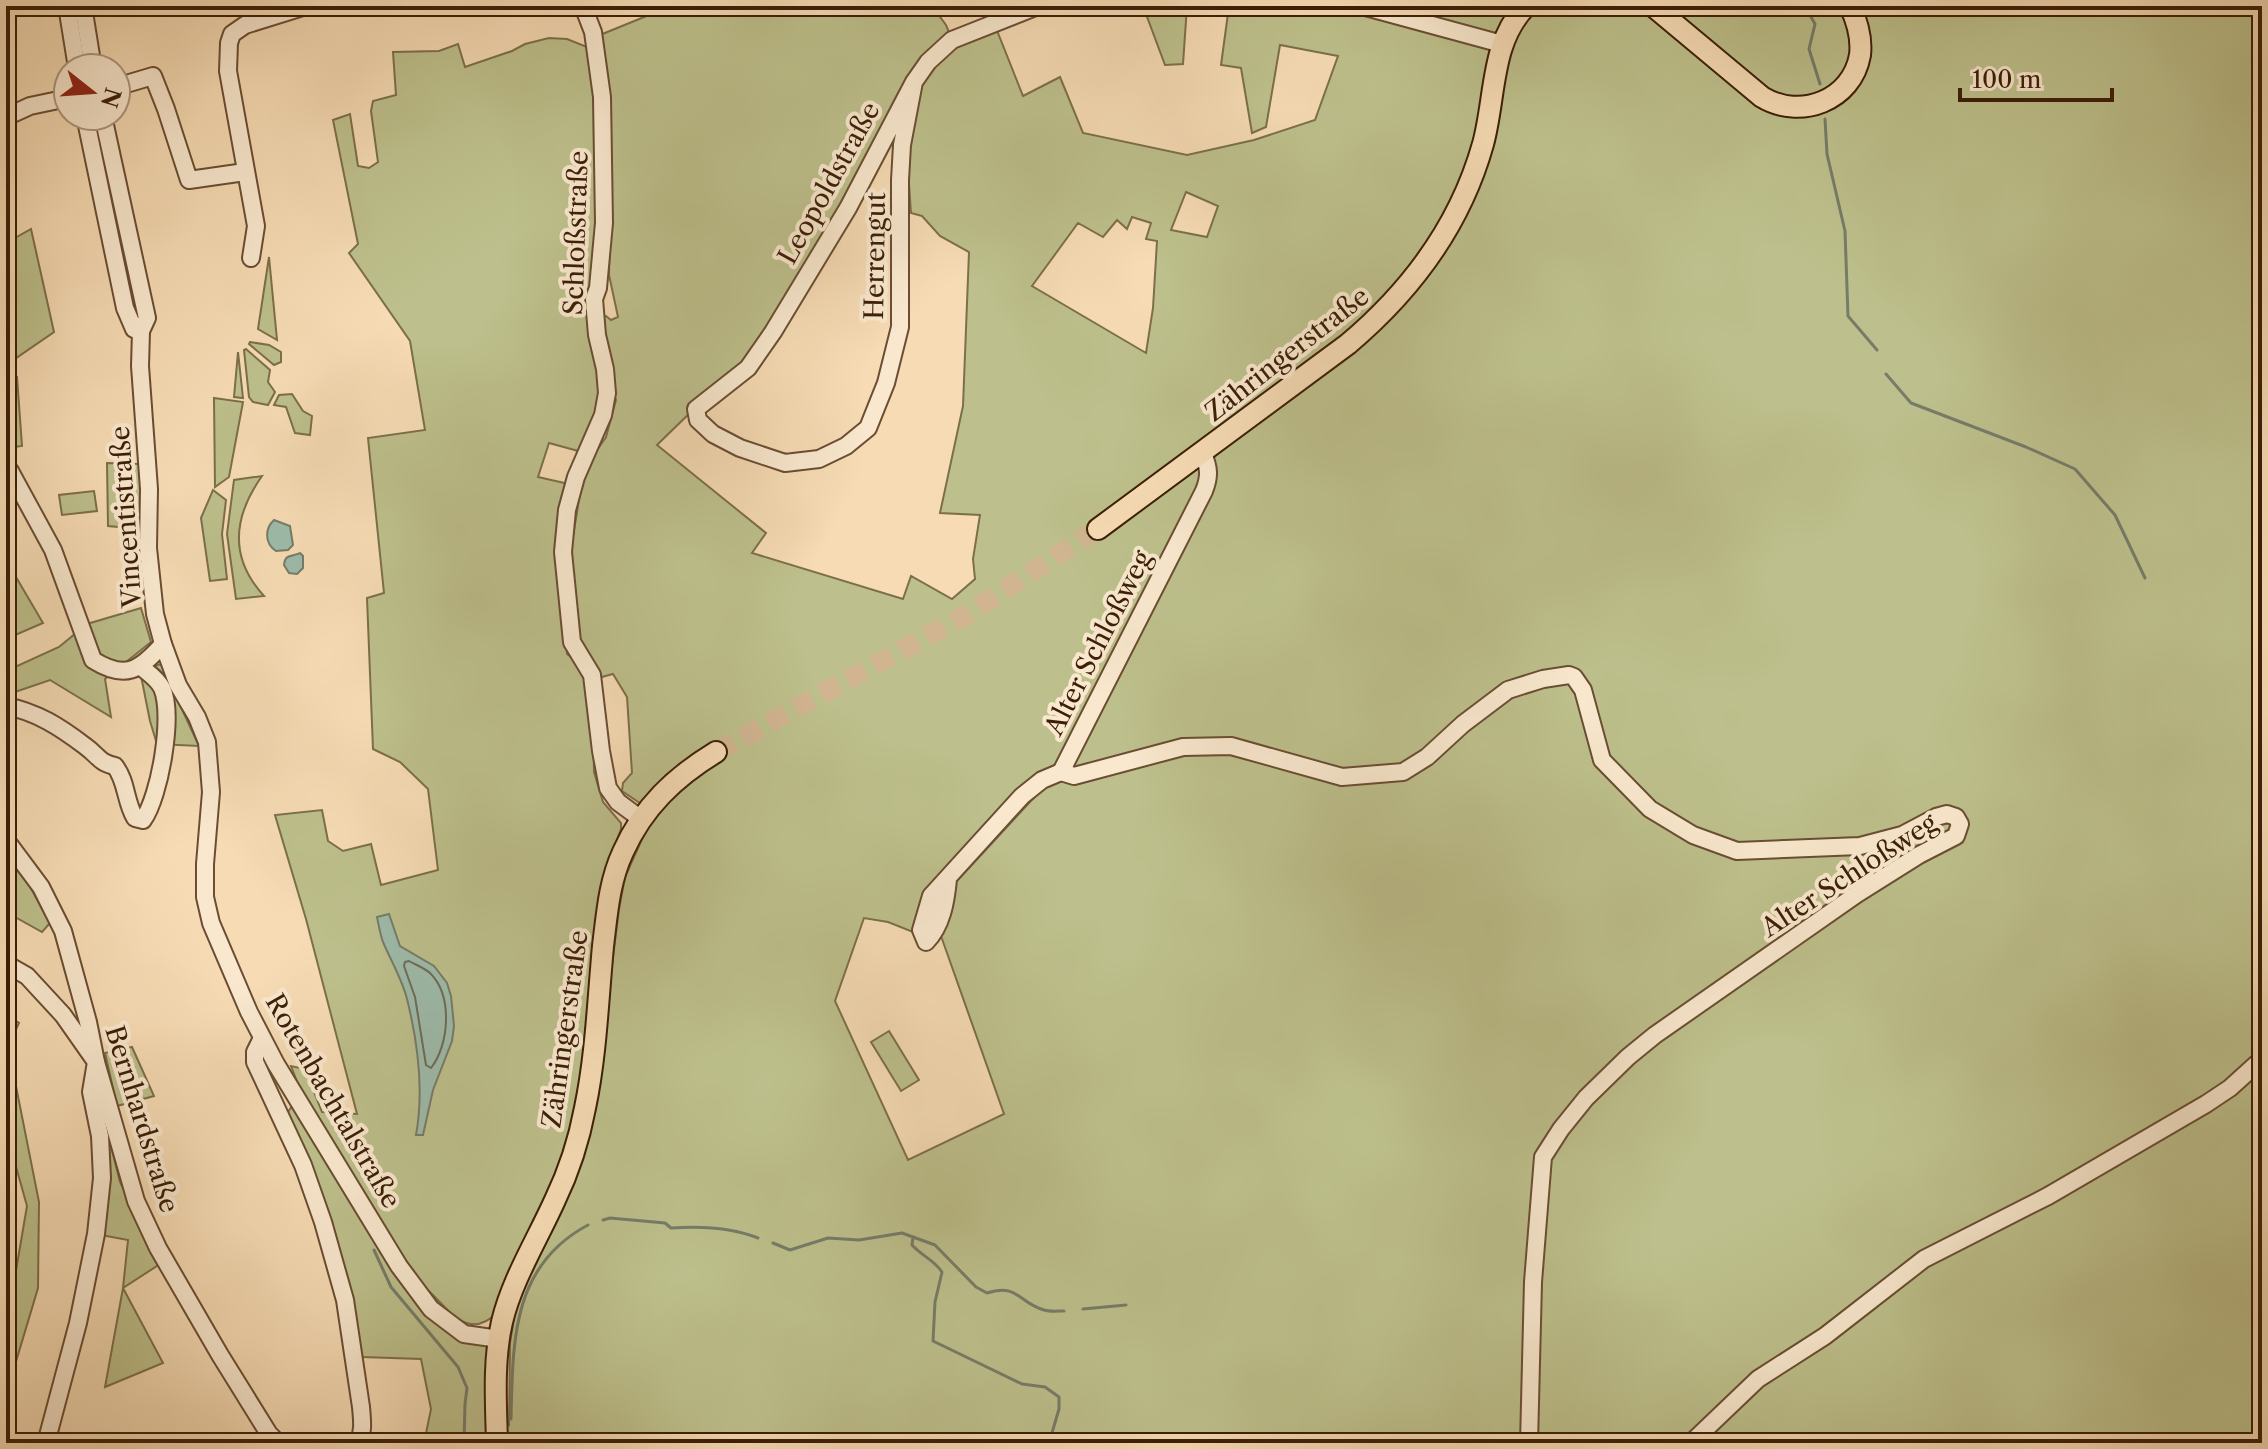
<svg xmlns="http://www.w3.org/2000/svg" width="2268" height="1449" font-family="'Libre Caslon Text',serif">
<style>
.green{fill:#bdc08c;stroke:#7c6f4a;stroke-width:2;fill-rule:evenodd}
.water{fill:#9dbbaa;stroke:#767c69;stroke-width:2}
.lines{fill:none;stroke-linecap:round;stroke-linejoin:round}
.shore{stroke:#6c6c58;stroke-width:2}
.stream{stroke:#767c69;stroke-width:3}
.major-tunnel{stroke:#d1b591;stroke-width:20;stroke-dasharray:20 10;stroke-linecap:butt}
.minor-casing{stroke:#6a4d32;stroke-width:20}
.major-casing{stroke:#3b1e07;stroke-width:24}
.minor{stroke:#f9e8ce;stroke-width:16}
.major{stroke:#f6dbb4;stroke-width:20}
.labels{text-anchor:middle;stroke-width:8;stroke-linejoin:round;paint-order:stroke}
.street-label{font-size:26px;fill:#3b1e07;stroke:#f9e8ce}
</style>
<rect width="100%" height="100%" fill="#f6dbb4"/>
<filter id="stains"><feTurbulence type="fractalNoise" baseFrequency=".0025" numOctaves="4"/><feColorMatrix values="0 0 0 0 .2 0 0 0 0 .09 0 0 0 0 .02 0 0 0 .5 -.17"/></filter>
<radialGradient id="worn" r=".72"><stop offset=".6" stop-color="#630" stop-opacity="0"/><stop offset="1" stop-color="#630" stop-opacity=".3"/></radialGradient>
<g class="green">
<path d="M 671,6 L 932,6 L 946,25 L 955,46 L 996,28 L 1023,96 L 1060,77 L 1083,133 L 1187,155 L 1254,140 L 1315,120 L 1338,56 L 1280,45 L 1266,127 L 1252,133 L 1241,68 L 1221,65 L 1229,6 L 2262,6 L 2262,1443 L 424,1443 L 431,1409 L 421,1359 L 362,1357 L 335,1233 L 288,1112 L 301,1092 L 291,1066 L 305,1069 L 322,1112 L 357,1114 L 306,919 L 275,815 L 322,810 L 328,841 L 343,851 L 371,844 L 381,885 L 438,870 L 428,789 L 400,762 L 373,749 L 367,598 L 384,593 L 368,438 L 425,430 L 410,341 L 349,253 L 358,244 L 333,120 L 350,114 L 358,166 L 369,168 L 378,162 L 371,111 L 373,101 L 396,95 L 393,52 L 439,51 L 458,44 L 465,67 L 512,51 L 525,44 L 549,38 L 567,39 L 587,47 L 593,59 L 602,395 L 582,452 L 549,443 L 538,477 L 569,484 L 558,550 L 567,654 L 582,665 L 593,718 L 594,772 L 603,802 L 621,823 L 621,829 L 614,847 L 597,932 L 579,1103 L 554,1182 L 497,1313 C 463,1346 443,1298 418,1282 C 411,1278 402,1275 394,1272 C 426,1318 435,1330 490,1346 L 491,1414 L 509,1425 L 510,1343 L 515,1312 L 525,1279 L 594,1112 L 619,909 L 625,877 L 643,837 L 656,814 L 622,791 L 623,783 L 632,773 L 627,697 L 613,674 L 598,678 L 579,644 L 571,549 L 582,481 L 593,456 L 606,437 L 616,400 L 613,395 L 601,320 L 606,316 L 611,320 L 618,317 L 609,275 L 610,223 L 600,35 ZM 927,66 L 915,106 L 907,155 L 911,213 L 922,216 L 940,236 L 969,252 L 963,406 L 940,513 L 980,515 L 973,559 L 975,579 L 952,599 L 911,576 L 903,599 L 752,553 L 766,533 L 657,445 L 773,332 ZM 1186,192 L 1218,206 L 1207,237 L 1171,230 ZM 1132,217 L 1151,223 L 1146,239 L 1157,241 L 1153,308 L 1146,353 L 1032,286 L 1078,223 L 1103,237 L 1117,220 L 1127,229 ZM 1054,776 L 956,882 L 941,936 L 1004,1114 L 908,1160 L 835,1001 L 864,918 L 888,922 L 913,932 L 915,928 L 1042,780 Z"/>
<path d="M 1143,6 L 1187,6 L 1183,64 L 1165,65 Z"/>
<path d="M 31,229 L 54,332 L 6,365 L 6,243 Z"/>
<path d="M 269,257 L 277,340 L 258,329 Z"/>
<path d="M 250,342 L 269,345 L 281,352 L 281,362 L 274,365 L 249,344 Z"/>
<path d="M 246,349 L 270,370 L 268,382 L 275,392 L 268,405 L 253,402 L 249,397 L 244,350 Z"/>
<path d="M 238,352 L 243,398 L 234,397 Z"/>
<path d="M 6,373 L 17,377 L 22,446 L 6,448 Z"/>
<path d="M 292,394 L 303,411 L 312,416 L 310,435 L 295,433 L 286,407 L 274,405 L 279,395 Z"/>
<path d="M 214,398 L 243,402 L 229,477 L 215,487 Z"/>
<path d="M 107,463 L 141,464 L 140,529 L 108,526 Z"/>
<path d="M 262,476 C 233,517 229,558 264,596 L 236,599 L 227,534 L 234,480 Z"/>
<path d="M 213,490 L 226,500 L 222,534 L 227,579 L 210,581 L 201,518 Z"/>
<path d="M 94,491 L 97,511 L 62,515 L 59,495 Z"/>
<path d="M 6,560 L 43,623 L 6,639 Z"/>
<path d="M 141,608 L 151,642 L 105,679 L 111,717 L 50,680 L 6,695 L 6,654 L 13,668 L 59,647 L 87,624 Z"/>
<path d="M 161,664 L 199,746 L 157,744 L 150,721 L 140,671 Z"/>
<path d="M 6,866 L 21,870 L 50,923 L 42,932 L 6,912 Z"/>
<path d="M 6,1015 L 19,1023 L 8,1046 L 39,1202 L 38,1288 L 6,1395 L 6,1305 L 12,1294 L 27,1206 L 6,1131 Z"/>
<path d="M 889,1031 L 919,1080 L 901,1091 L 871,1042 Z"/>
<path d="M 132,1047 L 154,1096 L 117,1106 L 105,1053 Z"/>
<path d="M 107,1130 L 120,1182 L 160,1264 L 123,1288 L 163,1363 L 105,1387 L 123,1288 L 128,1240 L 101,1235 L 110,1181 Z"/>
</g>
<g class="water">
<path d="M 274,520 L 290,526 L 293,545 L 288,550 L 276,551 C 264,543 265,528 274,520 Z"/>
<path d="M 300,553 L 303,556 L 303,568 L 297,574 L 289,573 L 284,565 C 285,553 293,557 300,553 Z"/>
<path d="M 389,914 L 400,946 L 434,966 L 447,983 L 451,996 L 454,1026 L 452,1041 L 433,1090 L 423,1135 L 416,1135 C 424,1091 418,1043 407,999 C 402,979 391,961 383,942 C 380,934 379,926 377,917 Z"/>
</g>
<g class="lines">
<path class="shore" d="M 409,961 C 416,965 425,968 431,974 C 453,997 449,1045 431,1068 L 426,1065 L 415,997 L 404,966 L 405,962 Z"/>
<g class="stream">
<path d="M 1805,6 L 1815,24 L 1809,49 L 1820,84"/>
<path d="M 1825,119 L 1827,154 L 1845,231 L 1848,316 L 1877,350"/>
<path d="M 1886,374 L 1911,403 L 2026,447 L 2075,469 L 2115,515 L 2145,578"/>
<path d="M 603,1220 L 610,1218 L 665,1223 L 671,1228 C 699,1226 731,1227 758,1238"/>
<path d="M 913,1237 L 912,1245 C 922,1256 934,1260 942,1272 L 935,1302 L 933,1341 L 1022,1384 L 1045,1387 L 1059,1397 L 1059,1409 L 1049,1443"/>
<path d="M 773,1243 L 790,1250 L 828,1238 L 859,1240 L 902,1233 L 935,1245 L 976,1287 L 987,1293 C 1019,1283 1018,1303 1044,1310 C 1050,1312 1058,1311 1064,1311"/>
<path d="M 374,1250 L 391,1287 L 458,1367 L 467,1388 L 465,1404 L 464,1443"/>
<path d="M 1083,1309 L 1126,1305"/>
<path d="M 505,1419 L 511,1419 C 513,1342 511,1266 588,1225"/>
</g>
<path class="major-tunnel" d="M 716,752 L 966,615 L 1098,529"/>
<defs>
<g id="minor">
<path d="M 67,6 L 77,68"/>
<path d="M 83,6 L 93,68"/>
<path d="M 583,6 L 593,32 L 602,97 L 604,223 L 598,288 L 594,299 L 597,335 L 605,369 L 607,393 L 603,415 L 576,477 L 567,510 L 563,552 L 572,642 L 592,675 L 601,751 L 608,788 L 618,802 L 641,819"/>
<path d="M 1362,6 L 1502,44"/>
<path d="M 914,82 L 902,145 L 900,180 L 900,327 L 886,383 L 868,428 L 846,446 L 819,459 L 785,463 L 740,448 L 713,434 L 698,420 L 696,409 L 748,368 L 773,332 L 848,208 L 914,82 L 928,62 L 952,40 L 1038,6"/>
<path d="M 116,87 L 153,76 L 166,109 L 189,180 L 245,172"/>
<path d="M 85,116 L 125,308 L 134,329 L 141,331"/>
<path d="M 103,116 L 147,318 L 141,331 L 140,366 L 149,489 L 148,548 L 155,614 L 163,644 L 178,685 L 197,717 L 207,742 L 211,792 L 205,864 L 205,897 L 211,923 L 249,1012 L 276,1064 L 399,1266 L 431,1309 L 464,1334 L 499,1339"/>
<path d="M 6,117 L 30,106 L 68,98"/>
<path d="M 251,258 L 256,226 L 228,71 L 229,43 L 232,34 L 245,25 L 306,6"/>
<path d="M 6,468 L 10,471 L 53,550 L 93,660 C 125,680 139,671 163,644"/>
<path d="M 6,706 C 37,712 60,727 85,746 C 99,756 98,762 115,766 C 127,782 125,801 135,818 L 143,820 C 160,796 174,715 162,688 C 158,679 147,672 140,666"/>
<path d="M 1061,772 L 1074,776 L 1183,747 L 1231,746 L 1342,777 L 1403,772 L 1427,757 L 1463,724 L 1508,690 L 1543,679 L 1569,675 L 1574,677 L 1583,690 L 1602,760 L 1650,809 L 1693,835 L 1737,851 L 1860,846 L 1902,835 L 1936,817 L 1947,814 L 1956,817 L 1960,824 L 1956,836 L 1919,855 L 1857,894 L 1655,1035 L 1628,1057 L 1586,1098 L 1561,1129 L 1543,1157 L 1533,1282 L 1529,1443"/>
<path d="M 1061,772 L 1204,491 C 1210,476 1209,468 1203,453"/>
<path d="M 6,840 L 41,887 L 63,931 L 88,1022 L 96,1062 L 136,1201 L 158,1248 L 220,1355 L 269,1434 L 278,1443"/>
<path d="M 948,879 C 946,901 942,926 926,942 L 921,930 L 931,896 L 1022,796 L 1042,780 L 1061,772"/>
<path d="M 6,964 L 27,976 L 63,1015 L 96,1062 L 91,1092 L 100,1136 L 102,1178 L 96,1234 L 78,1323 L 46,1443"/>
<path d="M 262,1038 L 255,1052 L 255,1062 L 303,1165 L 323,1222 L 345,1300 L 361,1407 C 362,1419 364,1432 358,1443"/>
<path d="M 1691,1443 L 1758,1379 L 1825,1336 L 1924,1259 L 2048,1196 L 2206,1104 L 2230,1088 L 2262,1059"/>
</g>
<g id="major">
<path d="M 1653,6 L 1762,97 C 1800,120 1852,101 1860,55 C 1862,38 1857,21 1850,6"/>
<path d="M 1098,529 L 1348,344 C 1412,290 1460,226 1483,144 C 1496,97 1490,43 1526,6"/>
<path d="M 497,1443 C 496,1403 493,1361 502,1322 C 512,1280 537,1240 555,1200 C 569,1171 579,1140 585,1108 C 596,1056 598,1000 603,946 C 607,914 609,882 623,852 C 643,807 675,777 716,752"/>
</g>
</defs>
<use href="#minor" class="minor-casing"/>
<use href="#major" class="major-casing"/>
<use href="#minor" class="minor"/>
<use href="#major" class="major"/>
</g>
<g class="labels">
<g class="street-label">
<text transform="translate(829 183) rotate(-61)" y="9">Leopoldstraße</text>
<text transform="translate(576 233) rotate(-88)" y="9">Schloßstraße</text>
<text transform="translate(875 256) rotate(-89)" y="9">Herrengut</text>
<text transform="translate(1287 354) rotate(-38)" y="9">Zähringerstraße</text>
<text transform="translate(126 517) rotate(-94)" y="9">Vincentistraße</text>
<text transform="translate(1098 643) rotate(-63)" y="9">Alter Schloßweg</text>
<text transform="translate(1849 875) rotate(-33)" y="9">Alter Schloßweg</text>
<text transform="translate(565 1029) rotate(-82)" y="9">Zähringerstraße</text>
<text transform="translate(333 1101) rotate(60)" y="9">Rotenbachtalstraße</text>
<text transform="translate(142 1119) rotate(73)" y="9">Bernhardstraße</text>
</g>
</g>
<rect width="2268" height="1449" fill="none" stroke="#f6dbb4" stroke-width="32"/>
<rect x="8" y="8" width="2252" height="1433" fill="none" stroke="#3b1e07" stroke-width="4"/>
<rect x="16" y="16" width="2236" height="1417" fill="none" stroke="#3b1e07" stroke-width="2"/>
<g transform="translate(92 92) rotate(107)"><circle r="38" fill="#f9e8ce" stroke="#ad977e" stroke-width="2"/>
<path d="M0-6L14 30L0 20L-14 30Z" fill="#8f2418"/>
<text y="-12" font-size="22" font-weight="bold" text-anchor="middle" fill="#3b1e07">N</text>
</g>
<path d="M1960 88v12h152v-12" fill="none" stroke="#3b1e07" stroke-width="4"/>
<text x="1972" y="88" font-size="24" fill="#3b1e07" stroke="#f9e8ce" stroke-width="6" paint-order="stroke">100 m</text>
<rect width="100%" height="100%" filter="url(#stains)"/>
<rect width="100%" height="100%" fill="url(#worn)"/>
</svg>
